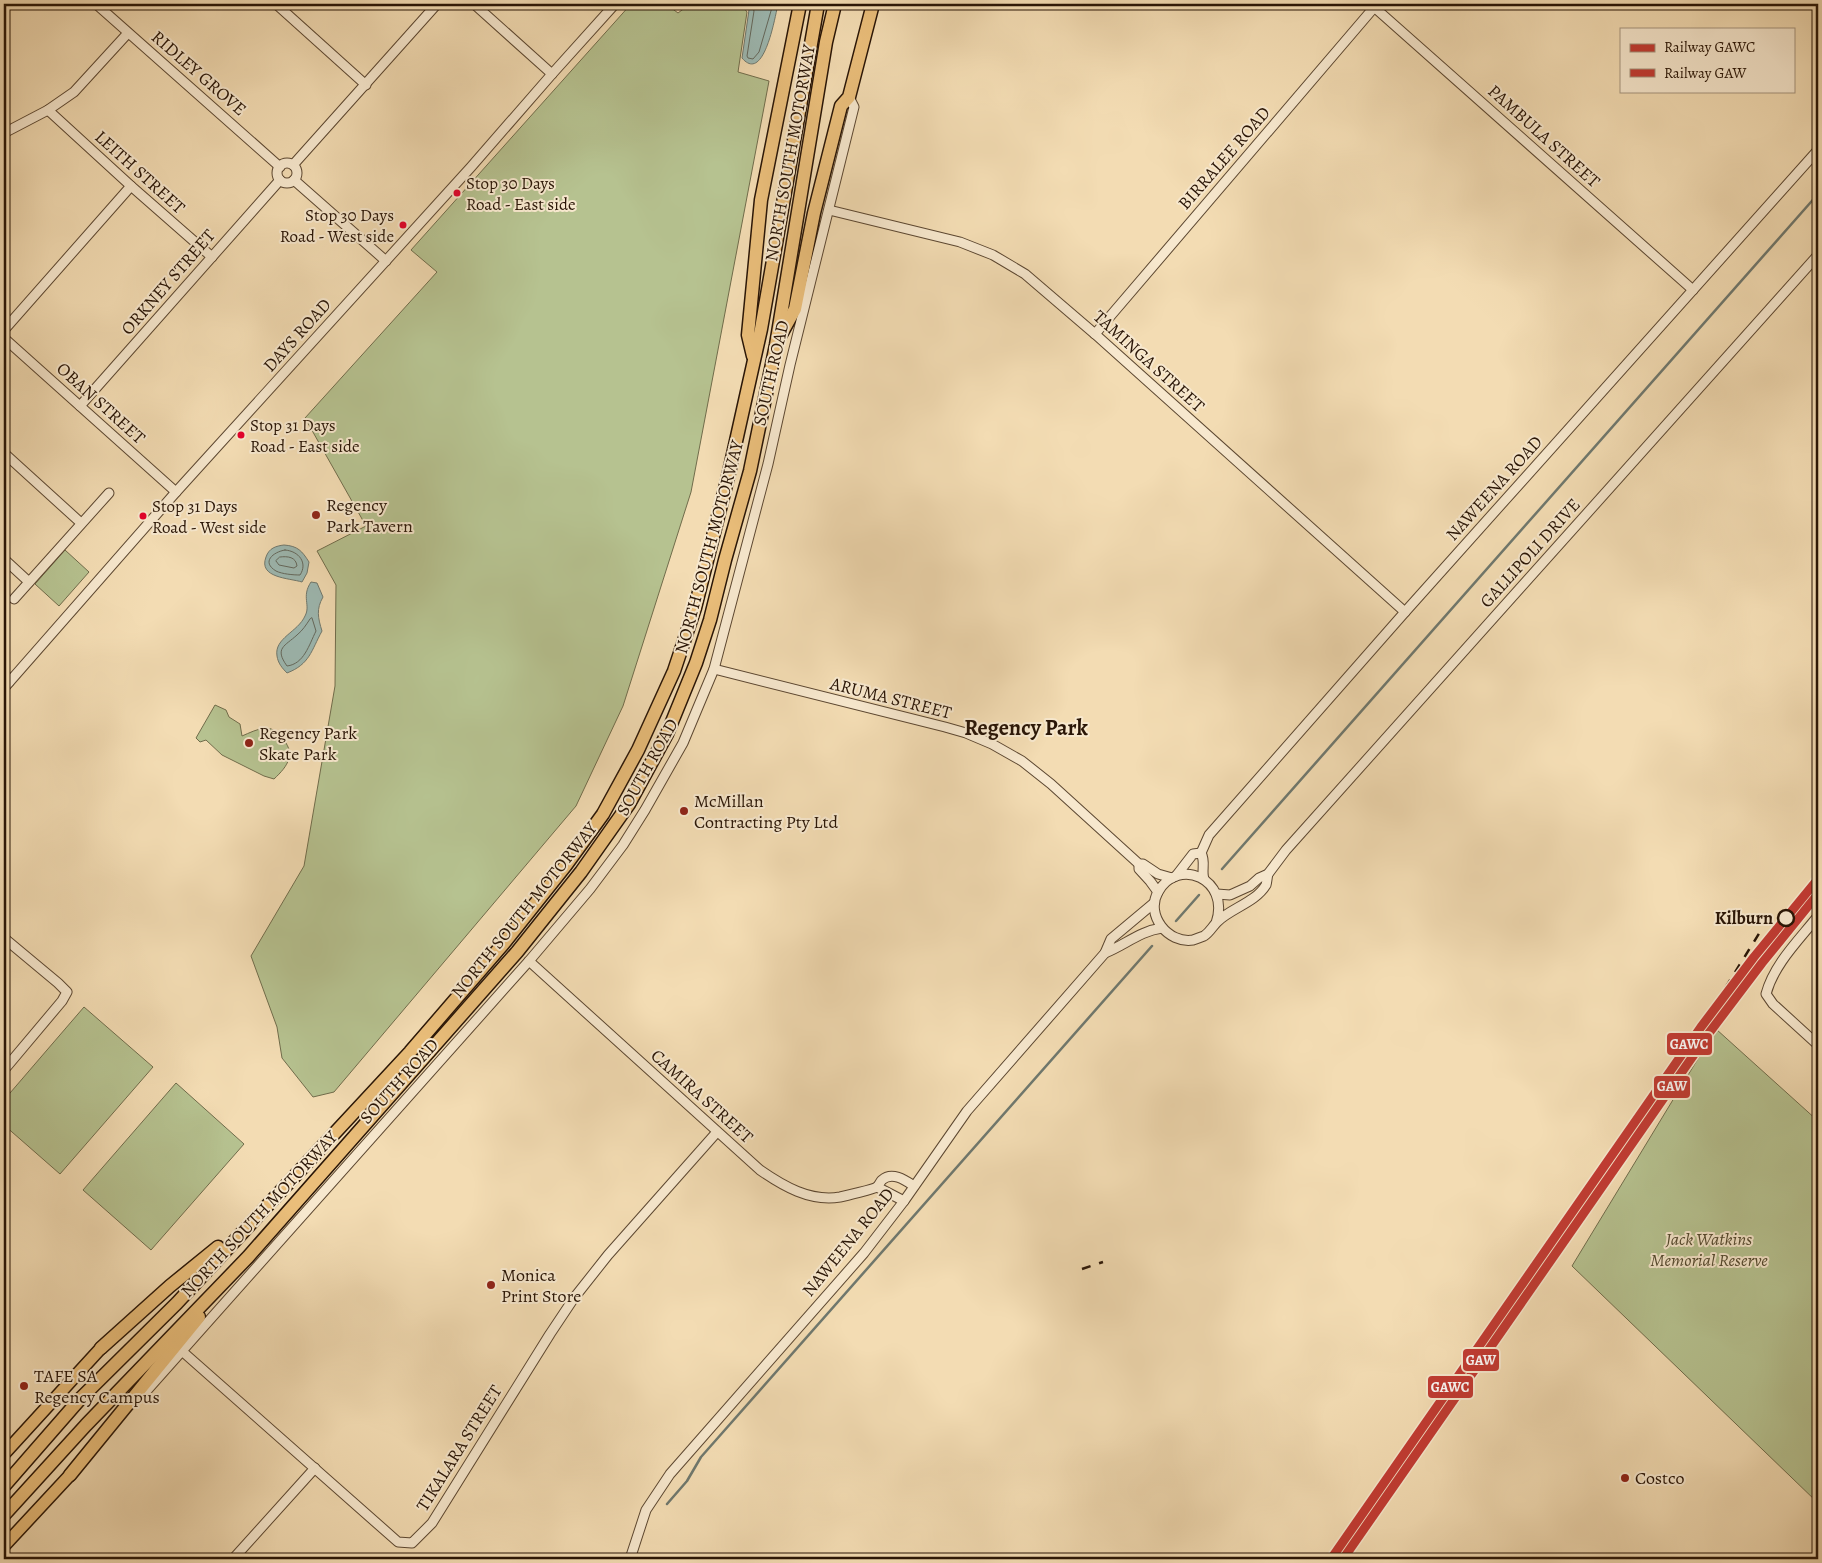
<svg xmlns="http://www.w3.org/2000/svg" width="1822" height="1563" font-family="Alegreya,serif">
<style>
.green{fill:#b6c290;stroke:#706c4b}
.water{fill:#9dbab4;stroke:#6f786e}
.lines{fill:none;stroke-linecap:round;stroke-linejoin:round}
.shore{stroke:#63685d;stroke-width:1}
.stream{stroke:#6f786e;stroke-width:2.5}
.minor-casing{stroke:#5c4731;stroke-width:11}
.major-casing{stroke:#291506;stroke-width:14}
.highway-casing{stroke:#291506;stroke-width:15}
.minor{stroke:#f7e8ce;stroke-width:9}
.major{stroke:#eabe7a;stroke-width:11}
.highway{stroke:#eabe7a;stroke-width:12}
.rail{stroke:#291506;stroke-width:2.5;stroke-dasharray:9 9;stroke-linecap:butt}
.rail-1-casing{stroke:#f7e8ce;stroke-width:12}
.rail-2-casing{stroke:#f7e8ce;stroke-width:12}
.rail-1{stroke:#c23b33;stroke-width:9}
.rail-2{stroke:#c23b33;stroke-width:9}
.bus-dot{fill:#e4002b;stroke:#f7e8ce;stroke-width:2}
.poi-dot{fill:#8f2418;stroke:#f7e8ce;stroke-width:2}
.stop-dot{fill:#f7e8ce;stroke:#291506;stroke-width:2.5}
.labels{text-anchor:middle;stroke-width:4;stroke-linejoin:round;paint-order:stroke}
.bus-label{font-size:17px;fill:#291506;stroke:#f7e8ce;text-anchor:start}
.street-label{font-size:18px;fill:#291506;stroke:#f7e8ce}
.poi-label{font-size:18px;fill:#291506;stroke:#f7e8ce;text-anchor:start}
.stop-label{font-size:18px;font-weight:bold;fill:#291506;stroke:#f7e8ce;text-anchor:end}
.park-label{font-size:18px;font-style:italic;fill:#53492f;stroke:#f7e8ce}
.district-label{font-size:22px;font-weight:bold;fill:#291506;stroke:#f7e8ce}
.line-badge{stroke:#f7e8ce;stroke-width:2}
.badge-label{font-size:14px;text-anchor:middle;font-weight:bold;fill:#fff}
</style>
<rect width="100%" height="100%" fill="#f3dcb3"/>
<filter id="stains"><feTurbulence type="fractalNoise" baseFrequency=".004" numOctaves="4"/><feColorMatrix values="0 0 0 0 .2 0 0 0 0 .09 0 0 0 0 .02 0 0 0 .5 -.17"/></filter>
<radialGradient id="worn" r=".72"><stop offset=".6" stop-color="#630" stop-opacity="0"/><stop offset="1" stop-color="#630" stop-opacity=".3"/></radialGradient>
<g class="green">
<path d="M 631,4 L 666,4 L 678,13 L 690,4 L 741,4 L 747,12 L 738,72 L 769,81 L 691,492 L 623,706 L 576,806 L 334,1092 L 313,1097 L 282,1058 L 277,1027 L 251,956 L 304,866 L 335,686 L 336,585 L 317,551 L 366,526 L 305,418 L 437,272 L 411,250 Z"/>
<path d="M 65,550 L 89,572 L 59,606 L 35,584 Z"/>
<path d="M 215,705 L 226,710 L 229,717 L 240,724 L 242,736 C 249,733 257,729 265,728 C 272,728 276,731 281,737 C 297,753 288,766 274,779 L 264,776 L 222,755 L 206,740 L 200,742 L 196,738 Z"/>
<path d="M 84,1007 L 153,1067 L 60,1174 L 4,1125 L 4,1100 Z"/>
<path d="M 1716,1029 L 1818,1121 L 1818,1503 L 1572,1266 Z"/>
<path d="M 176,1083 L 244,1144 L 151,1250 L 83,1190 Z"/>
</g>
<g class="water">
<path d="M 746,4 L 778,4 C 775,17 764,84 742,58 L 749,10 Z"/>
<path d="M 284,545 C 298,546 302,551 309,562 L 307,573 L 302,582 C 289,578 258,578 266,557 C 269,548 276,546 284,545 Z"/>
<path d="M 311,582 L 317,583 L 323,597 C 316,609 318,618 322,631 C 311,651 310,664 287,673 C 282,668 278,663 277,656 C 274,638 298,632 305,616 C 311,605 301,597 311,582 Z"/>
</g>
<g class="lines">
<g class="shore">
<path d="M 752,4 L 754,11 L 747,56 L 748,58 L 753,59 L 759,52 L 773,4"/>
<path d="M 285,550 C 299,551 308,563 300,575 C 293,575 282,574 276,571 C 261,562 273,552 285,550 Z"/>
<path d="M 280,557 C 288,556 296,557 297,566 L 294,568 L 279,565 L 276,561 Z"/>
<path d="M 312,618 L 316,631 C 309,645 304,664 287,666 C 274,648 285,646 297,635 C 303,630 306,625 310,619 Z"/>
</g>
<g class="stream">
<path d="M 1222,869 L 1818,194"/>
<path d="M 1176,921 L 1199,895"/>
<path d="M 667,1504 L 687,1481 L 701,1457 L 1152,946"/>
</g>
<defs>
<g id="minor">
<path d="M 96,4 L 280,167"/>
<path d="M 276,4 L 366,85"/>
<path d="M 474,4 L 552,74"/>
<path d="M 1374,7 L 1693,290"/>
<path d="M 48,110 L 131,186 L 212,257"/>
<path d="M 4,133 L 48,110 L 74,92 L 128,33"/>
<circle cx="287" cy="173" r="10"/>
<path d="M 293,165 L 437,4"/>
<path d="M 294,180 L 386,261"/>
<path d="M 829,210 L 960,242 L 993,255 L 1025,274 L 1095,334 L 1405,612"/>
<path d="M 4,330 L 131,186"/>
<path d="M 1095,334 L 1377,4"/>
<path d="M 4,338 L 176,492"/>
<path d="M 80,406 L 280,180"/>
<path d="M 4,453 L 81,523"/>
<path d="M 4,559 L 29,582"/>
<path d="M 14,599 L 109,493"/>
<path d="M 714,669 L 945,727 L 966,733 L 992,744 L 1022,761 L 1051,784 L 1139,864 L 1143,864 L 1158,874 L 1172,878"/>
<path d="M 4,672 L 9,682"/>
<path d="M 4,688 L 176,492 L 471,167 L 552,74 L 615,4"/>
<path d="M 1201,853 L 1209,835 L 1405,612 L 1818,150"/>
<path d="M 1201,853 C 1206,862 1201,870 1204,879"/>
<path d="M 1139,864 L 1139,869 L 1150,881 L 1158,892"/>
<path d="M 1176,876 L 1193,854 L 1201,853"/>
<path d="M 1217,894 L 1230,895 L 1250,886 L 1259,878 L 1268,874 L 1286,850 L 1818,255"/>
<path d="M 1818,916 C 1799,940 1774,964 1766,994 L 1773,1004 L 1818,1045"/>
<path d="M 1216,923 C 1231,879 1178,856 1158,892 C 1145,915 1168,944 1193,940 C 1196,939 1201,937 1204,936 C 1210,932 1212,927 1217,922 C 1231,908 1255,903 1266,885 C 1267,882 1267,877 1268,874"/>
<path d="M 4,938 L 58,983 L 67,992 L 62,1001 L 4,1070"/>
<path d="M 1105,953 C 1125,945 1140,931 1162,928"/>
<path d="M 529,961 L 760,1170 C 783,1186 810,1202 840,1197 C 845,1196 874,1189 877,1187 C 879,1185 880,1182 882,1180 C 892,1171 905,1180 914,1186"/>
<path d="M 877,1187 L 904,1201"/>
<path d="M 183,1352 L 398,1542 L 412,1543 L 432,1523 L 550,1334 L 574,1298 L 608,1255 L 717,1132"/>
<path d="M 141,1397 L 529,961 L 590,889 L 623,845 L 645,810 L 683,743 L 714,669 L 768,464 L 790,365 L 854,107 L 849,97"/>
<path d="M 233,1559 L 315,1468"/>
<path d="M 630,1559 L 646,1510 L 670,1474 L 864,1253 L 904,1201 L 967,1111 L 1105,953 L 1111,939 L 1154,903"/>
</g>
<g id="major">
<path d="M 4,1454 L 101,1348"/>
<path d="M 4,1546 L 70,1475"/>
</g>
<g id="highway">
<path d="M 780,336 L 795,309 L 814,213 L 841,106 L 849,97 L 873,4"/>
<path d="M 753,356 L 748,335 L 761,200 L 800,4"/>
<path d="M 101,1348 L 170,1286 L 218,1247"/>
<path d="M 70,1475 L 199,1317"/>
<path d="M 4,1486 L 80,1399 L 177,1303 L 410,1052 L 504,943 L 566,865 L 603,814 L 638,750 L 674,671 L 695,608 L 728,477 L 761,329 L 818,4"/>
<path d="M 4,1515 L 86,1425 L 248,1257 L 517,952 L 581,872 L 629,804 L 667,734 L 696,663 L 710,620 L 725,560 L 750,471 L 776,345 L 826,42 L 835,4"/>
</g>
</defs>
<use href="#minor" class="minor-casing"/>
<use href="#major" class="major-casing"/>
<use href="#highway" class="highway-casing"/>
<use href="#minor" class="minor"/>
<use href="#major" class="major"/>
<use href="#highway" class="highway"/>
<g class="rail">
<path d="M 1680,1065 L 1701,1027 L 1760,932"/>
<path d="M 1082,1269 L 1103,1262"/>
</g>
<defs>
<path id="rail-1" d="M 1331,1559 L 1701,1027 L 1754,957 L 1818,879"/>
<path id="rail-2" d="M 1343,1559 L 1709,1033 L 1762,963 L 1818,894"/>
</defs>
<use href="#rail-1" class="rail-1-casing"/>
<use href="#rail-2" class="rail-2-casing"/>
<use href="#rail-1" class="rail-1"/>
<use href="#rail-2" class="rail-2"/>
</g>
<g class="bus-dot">
<circle cx="457" cy="193" r="4.5"/>
<circle cx="403" cy="225" r="4.5"/>
<circle cx="241" cy="435" r="4.5"/>
<circle cx="143" cy="516" r="4.5"/>
</g>
<g class="poi-dot">
<circle cx="316" cy="515" r="5"/>
<circle cx="249" cy="743" r="5"/>
<circle cx="684" cy="811" r="5"/>
<circle cx="491" cy="1285" r="5"/>
<circle cx="24" cy="1386" r="5"/>
<circle cx="1625" cy="1478" r="5"/>
</g>
<circle class="stop-dot" cx="1786" cy="918" r="8"/>
<g class="labels">
<g class="bus-label">
<text x="466" y="189">Stop 30 Days<tspan x="466" dy="21">Road - East side</tspan></text>
<text x="394" y="221" text-anchor="end">Stop 30 Days<tspan x="394" dy="21">Road - West side</tspan></text>
<text x="250" y="431">Stop 31 Days<tspan x="250" dy="21">Road - East side</tspan></text>
<text x="152" y="512">Stop 31 Days<tspan x="152" dy="21">Road - West side</tspan></text>
</g>
<g class="street-label">
<text transform="translate(199 73) rotate(41)" y="6">RIDLEY GROVE</text>
<text transform="translate(1544 136) rotate(42)" y="6">PAMBULA STREET</text>
<text transform="translate(790 153) rotate(-80)" y="6">NORTH SOUTH MOTORWAY</text>
<text transform="translate(1224 158) rotate(-49)" y="6">BIRRALEE ROAD</text>
<text transform="translate(140 172) rotate(42)" y="6">LEITH STREET</text>
<text transform="translate(168 282) rotate(-49)" y="6">ORKNEY STREET</text>
<text transform="translate(297 335) rotate(-48)" y="6">DAYS ROAD</text>
<text transform="translate(1149 361) rotate(42)" y="6">TAMINGA STREET</text>
<text transform="translate(771 373) rotate(-77)" y="6">SOUTH ROAD</text>
<text transform="translate(101 403) rotate(42)" y="6">OBAN STREET</text>
<text transform="translate(1494 488) rotate(-48)" y="6">NAWEENA ROAD</text>
<text transform="translate(709 547) rotate(-75)" y="6">NORTH SOUTH MOTORWAY</text>
<text transform="translate(1530 553) rotate(-48)" y="6">GALLIPOLI DRIVE</text>
<text transform="translate(891 698) rotate(14)" y="6">ARUMA STREET</text>
<text transform="translate(647 767) rotate(-61)" y="6">SOUTH ROAD</text>
<text transform="translate(524 910) rotate(-51)" y="6">NORTH SOUTH MOTORWAY</text>
<text transform="translate(399 1081) rotate(-48)" y="6">SOUTH ROAD</text>
<text transform="translate(702 1096) rotate(42)" y="6">CAMIRA STREET</text>
<text transform="translate(259 1214) rotate(-47)" y="6">NORTH SOUTH MOTORWAY</text>
<text transform="translate(848 1242) rotate(-51)" y="6">NAWEENA ROAD</text>
<text transform="translate(459 1448) rotate(-58)" y="6">TIKALARA STREET</text>
</g>
<g class="poi-label">
<text x="326" y="511">Regency<tspan x="326" dy="21">Park Tavern</tspan></text>
<text x="259" y="739">Regency Park<tspan x="259" dy="21">Skate Park</tspan></text>
<text x="694" y="807">McMillan<tspan x="694" dy="21">Contracting Pty Ltd</tspan></text>
<text x="501" y="1281">Monica<tspan x="501" dy="21">Print Store</tspan></text>
<text x="34" y="1382">TAFE SA<tspan x="34" dy="21">Regency Campus</tspan></text>
<text x="1635" y="1484">Costco</text>
</g>
<g class="stop-label">
<text x="1773" y="924">Kilburn</text>
</g>
<g class="park-label">
<text x="1709" y="1245">Jack Watkins<tspan x="1709" dy="21">Memorial Reserve</tspan></text>
</g>
<g class="district-label">
<text x="1026" y="735">Regency Park</text>
</g>
</g>
<g class="line-badge">
<rect x="1666" y="1032" width="47" height="24" rx="5" fill="#c23b33"/>
<rect x="1653" y="1075" width="38" height="24" rx="5" fill="#c23b33"/>
<rect x="1462" y="1348" width="38" height="24" rx="5" fill="#c23b33"/>
<rect x="1427" y="1375" width="47" height="24" rx="5" fill="#c23b33"/>
</g>
<g class="badge-label">
<text x="1689" y="1049">GAWC</text>
<text x="1672" y="1091">GAW</text>
<text x="1481" y="1365">GAW</text>
<text x="1450" y="1392">GAWC</text>
</g>
<rect width="1822" height="1563" fill="none" stroke="#f3dcb3" stroke-width="20"/>
<rect x="5" y="5" width="1812" height="1553" fill="none" stroke="#291506" stroke-width="2.5"/>
<rect x="10" y="10" width="1802" height="1543" fill="none" stroke="#291506"/>
<rect x="1620" y="28" width="175" height="65" fill="#f7e8ce" stroke="#a5947e"/>
<rect x="1630" y="44" width="25" height="8" fill="#c23b33" stroke="#a5947e"/>
<text x="1664" y="52" font-size="15" fill="#291506">Railway GAWC</text>
<rect x="1630" y="69" width="25" height="8" fill="#c23b33" stroke="#a5947e"/>
<text x="1664" y="78" font-size="15" fill="#291506">Railway GAW</text>
<rect width="100%" height="100%" filter="url(#stains)"/>
<rect width="100%" height="100%" fill="url(#worn)"/>
</svg>
